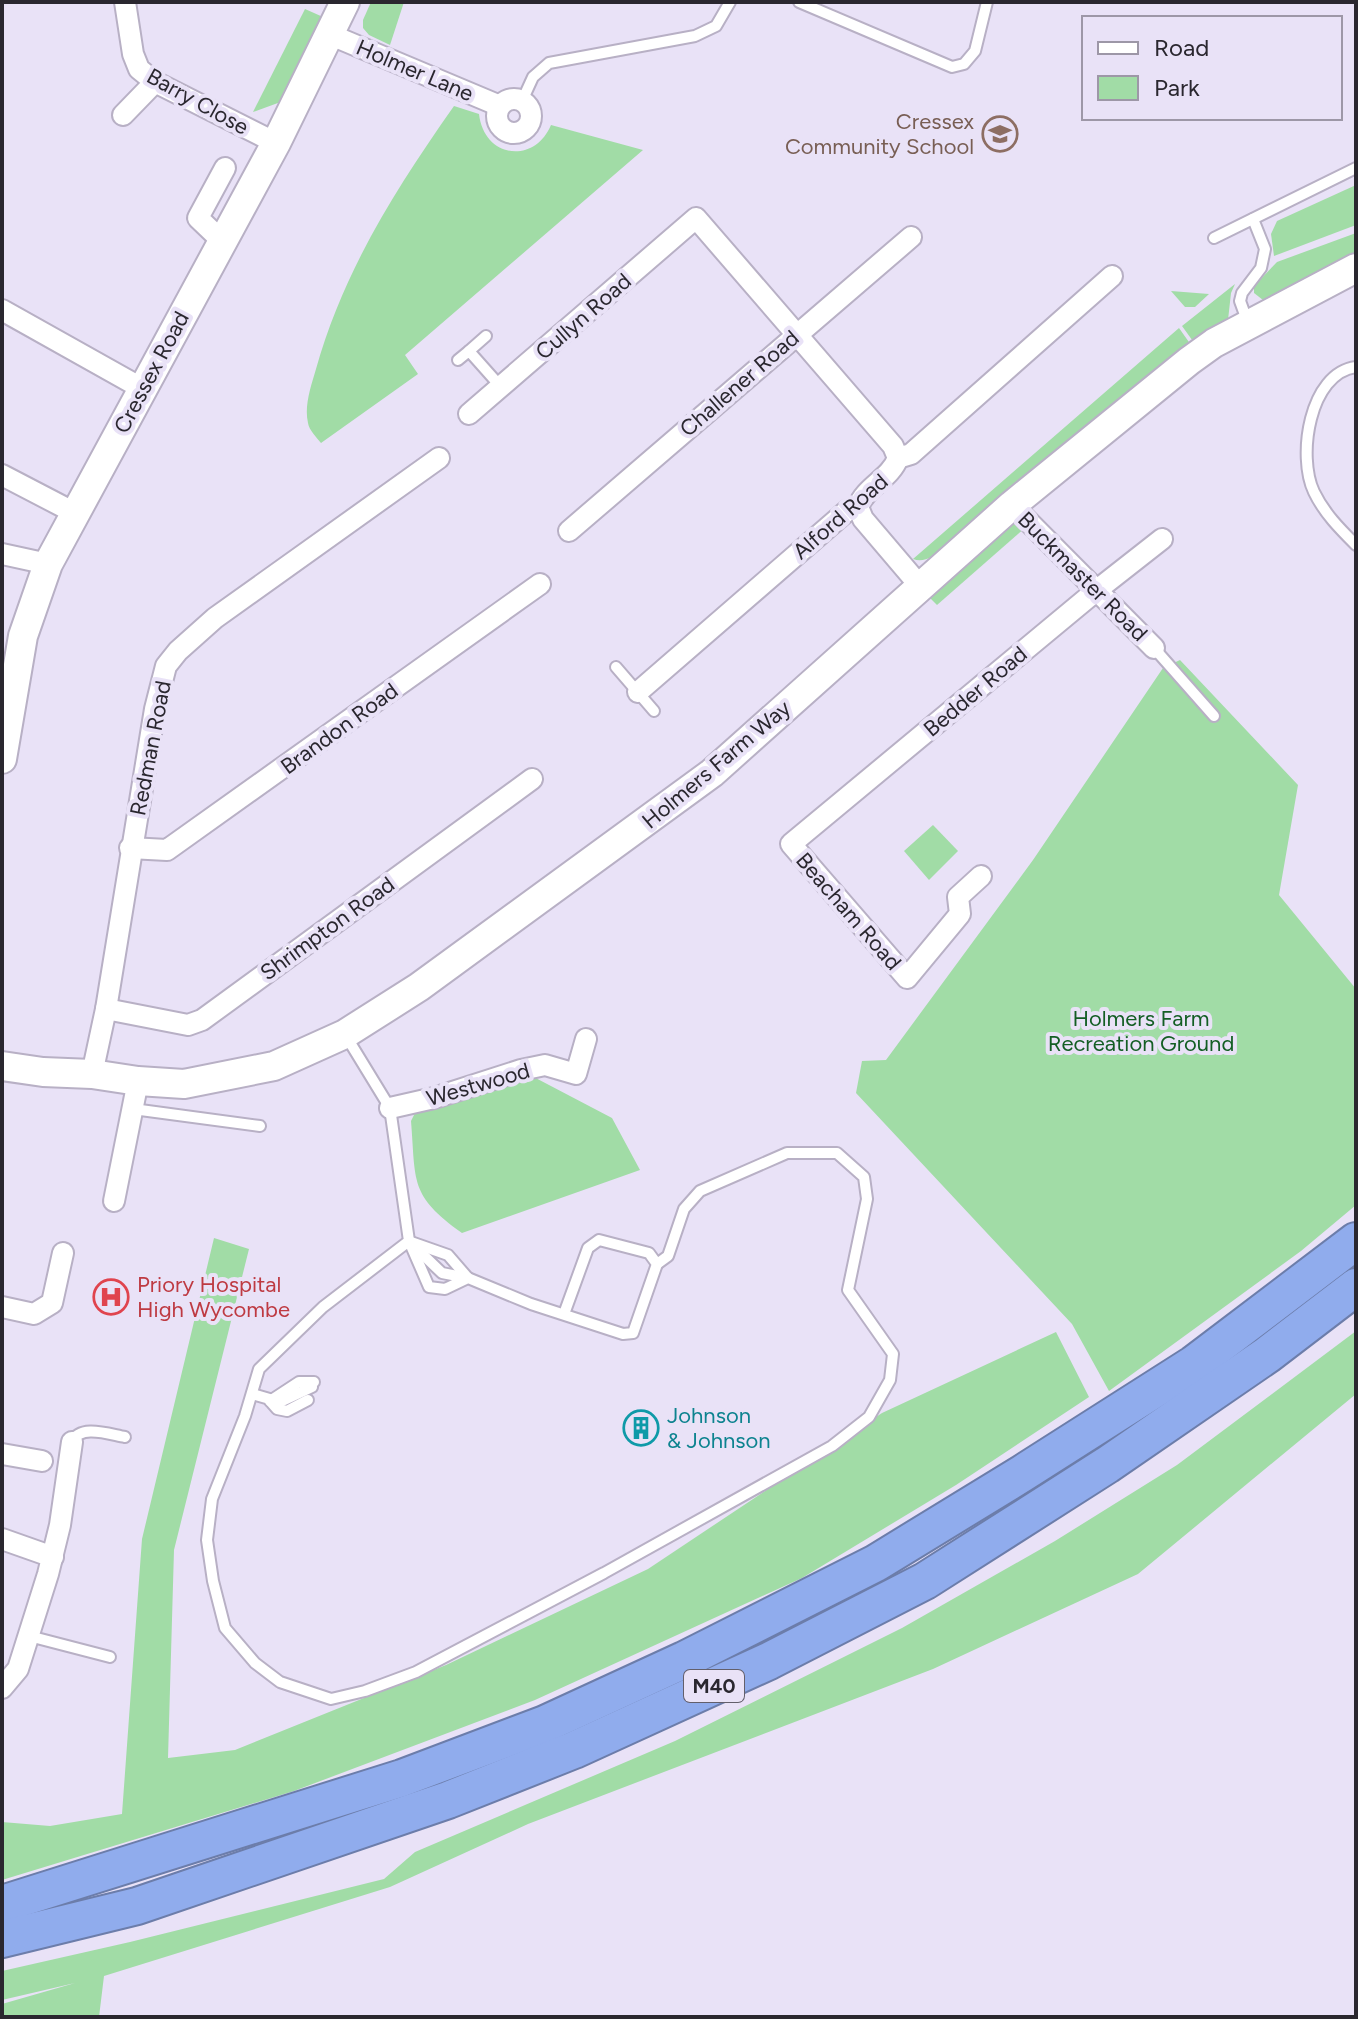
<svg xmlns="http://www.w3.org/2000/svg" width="1358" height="2019" font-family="Figtree,sans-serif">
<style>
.green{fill:#a1dca6}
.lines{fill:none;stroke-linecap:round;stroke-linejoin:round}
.lane-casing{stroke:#b8b0c5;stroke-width:14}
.street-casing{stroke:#b8b0c5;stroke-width:24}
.secondary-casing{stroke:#b8b0c5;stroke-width:32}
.highway-casing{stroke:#6c7daa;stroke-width:40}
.lane{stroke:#fff;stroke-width:10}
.street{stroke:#fff;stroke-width:20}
.secondary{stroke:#fff;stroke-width:28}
.highway{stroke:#90aced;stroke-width:36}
.labels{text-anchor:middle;stroke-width:8;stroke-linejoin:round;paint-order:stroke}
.shield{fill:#e9e2f7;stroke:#635f6b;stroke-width:2}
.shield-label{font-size:20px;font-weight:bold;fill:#2a272f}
.street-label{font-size:22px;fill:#2a272f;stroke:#e9e2f7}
.education-label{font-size:22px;fill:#785e54;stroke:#e9e2f7;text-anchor:end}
.park-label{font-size:22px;fill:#135e24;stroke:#e9e2f7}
.health-label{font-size:22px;fill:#be3a42;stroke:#e9e2f7;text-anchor:start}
.culture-label{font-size:22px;fill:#0d838f;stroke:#e9e2f7;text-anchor:start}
</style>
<rect width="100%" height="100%" fill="#e9e2f7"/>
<g class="green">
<path d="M 371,2 L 404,2 L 390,45 L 369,35 L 363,28 L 363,20 Z"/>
<path d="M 305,9 L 323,17 L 286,100 L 253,112 Z"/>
<path d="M 454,106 L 479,114 C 484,158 534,165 551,125 L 643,150 L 405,355 L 418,374 L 321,443 C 317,438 309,430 308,423 C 304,406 311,386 316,369 C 344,270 395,190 454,106 Z"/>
<path d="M 1356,185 L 1356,225 L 1274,256 L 1271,234 L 1277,221 Z"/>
<path d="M 1356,233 L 1356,255 L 1269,298 L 1263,300 L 1254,293 L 1254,286 L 1277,262 Z"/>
<path d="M 1235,284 L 1231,293 L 1228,320 L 1195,344 L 1182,326 Z"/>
<path d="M 1171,291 L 1209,294 L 1195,307 L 1185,307 Z"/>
<path d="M 1179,328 L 1191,345 L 1091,421 L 967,531 L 963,529 C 950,541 932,566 913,559 Z"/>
<path d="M 1009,523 L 1026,527 L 937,605 L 929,597 Z"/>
<path d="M 1180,660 L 1298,785 L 1279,895 L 1356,989 L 1356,1205 L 1301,1251 L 1109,1391 L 1072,1324 L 856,1093 L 862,1061 L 886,1060 L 1033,860 L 1163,668 Z"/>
<path d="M 933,825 L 958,851 L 929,880 L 904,851 Z"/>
<path d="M 528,1074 L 612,1118 L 640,1170 L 462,1233 C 409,1195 416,1182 411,1121 L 415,1113 Z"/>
<path d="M 214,1238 L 249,1249 L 174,1550 L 168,1758 L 235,1750 L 446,1665 L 648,1569 L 882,1413 L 1056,1332 L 1089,1397 L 956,1485 L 802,1578 L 535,1700 L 294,1791 L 2,1880 L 2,1822 L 50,1826 L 122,1814 L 142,1539 Z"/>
<path d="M 1356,1331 L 1356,1394 L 1138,1574 L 933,1669 L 528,1824 L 390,1887 L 104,1976 L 99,2017 L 2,2017 L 2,2004 L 75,1983 L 2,2000 L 2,1971 L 130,1942 L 384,1879 L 415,1852 L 675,1741 L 902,1628 L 1055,1541 L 1177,1465 Z"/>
</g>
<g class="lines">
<defs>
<g id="lane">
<path d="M 799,2 L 952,67 L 964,64 L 975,51 L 987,2"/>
<path d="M 522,101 L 533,77 L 549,63 L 695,36 L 716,26 L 730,2"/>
<path d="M 1214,238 L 1356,168"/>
<path d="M 1248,323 L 1240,301 L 1242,293 L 1261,268 L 1265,249 L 1253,219"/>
<path d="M 469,351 L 486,336"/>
<path d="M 458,360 L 469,351 L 501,387"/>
<path d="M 1356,367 C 1309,373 1297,457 1314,492 C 1324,513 1340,529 1356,545"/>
<path d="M 1154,648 L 1214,716"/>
<path d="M 616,667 L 654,711"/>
<path d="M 346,1036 L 390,1108 L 409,1241 L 323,1307 L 259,1369 L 245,1416 L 212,1499 L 207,1540 L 213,1581 L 225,1628 L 255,1663 L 280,1682 L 331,1699 L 365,1691 L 416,1672 L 604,1573 L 832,1446 L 869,1417 L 890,1380 L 893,1354 L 848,1290 L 867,1199 L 864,1177 L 837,1153 L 787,1153 L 700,1191 L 684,1209 L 668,1256 L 657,1264"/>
<path d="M 133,1109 L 260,1126"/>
<path d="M 409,1241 L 429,1287 L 445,1289 L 468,1278 L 531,1304 L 623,1334 L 633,1333 L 657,1264 L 649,1253 L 599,1240 L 588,1248 L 564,1314"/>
<path d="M 411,1242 L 448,1255 L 467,1277"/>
<path d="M 414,1246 L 442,1273 L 468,1278"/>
<path d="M 252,1394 L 280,1402 L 312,1387"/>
<path d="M 270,1401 L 299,1382 L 314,1382"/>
<path d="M 270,1401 L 277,1409 L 287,1411 L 308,1400"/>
<path d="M 72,1442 C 80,1424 108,1434 125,1437"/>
<path d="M 29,1636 L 110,1657"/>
</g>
<g id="street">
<path d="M 125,2 L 133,54 L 139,69 L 155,82 L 276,143"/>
<path d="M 331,35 L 500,106"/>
<circle cx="514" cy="116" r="17"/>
<path d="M 123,115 L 155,82"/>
<path d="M 222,241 L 198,218 L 225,168"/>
<path d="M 2,310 L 143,389"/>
<path d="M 469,414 L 696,218 L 893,446 L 898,458"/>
<path d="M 2,475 L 75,513"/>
<path d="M 1012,505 L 1154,648"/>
<path d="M 858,507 L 863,519 L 920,586"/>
<path d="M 569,531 L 911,237"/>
<path d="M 2,554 L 48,564"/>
<path d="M 638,692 L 848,510 L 858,507 C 866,486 890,479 898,458 L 911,454 L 1112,276"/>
<path d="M 130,848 L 167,850 L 540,584"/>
<path d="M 981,876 L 958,897 L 960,914 L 907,978 L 791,844 L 1097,590 L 1162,539"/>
<path d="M 106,1009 L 188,1025 L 202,1020 L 532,779"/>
<path d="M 92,1074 L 106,1009 L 155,709 L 166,666 L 178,651 L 215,618 L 439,458"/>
<path d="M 390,1108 L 434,1098 L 521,1070 L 545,1065 L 576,1074 L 586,1039"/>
<path d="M 114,1201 L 138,1081"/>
<path d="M 2,1307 L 34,1314 L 52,1303 L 63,1253"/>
<path d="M 2,1454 L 42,1461"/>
<path d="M 2,1539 L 53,1557"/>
<path d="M 2,1688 L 18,1669 L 48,1574 L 60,1525 L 72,1442"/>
</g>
<g id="secondary">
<path d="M 2,759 L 23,636 L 48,564 L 276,143 L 345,2"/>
<path d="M 2,1066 L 43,1072 L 92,1074 L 138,1081 L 184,1084 L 274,1066 L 345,1034 L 419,987 L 712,773 L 1012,505 L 1189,361 L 1214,343 L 1356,268"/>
</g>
<g id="highway">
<path d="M 2,1904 L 402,1778 L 545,1724 L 684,1660 L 876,1563 L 1023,1473 L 1194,1364 L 1356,1241"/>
<path d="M 2,1939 L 137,1906 L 448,1800 L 574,1750 L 769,1661 L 925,1581 L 1107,1465 L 1267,1355 L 1356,1287"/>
</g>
</defs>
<use href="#lane" class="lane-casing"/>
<use href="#street" class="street-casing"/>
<use href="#secondary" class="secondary-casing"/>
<use href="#highway" class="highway-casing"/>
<use href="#lane" class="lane"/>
<use href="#street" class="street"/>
<use href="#secondary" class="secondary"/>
<use href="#highway" class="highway"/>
</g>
<defs>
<symbol id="school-ring" viewBox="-11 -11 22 22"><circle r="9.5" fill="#e9e2f7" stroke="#8d6e63" stroke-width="1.5"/><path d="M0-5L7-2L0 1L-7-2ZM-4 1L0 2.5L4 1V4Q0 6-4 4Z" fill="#8d6e63"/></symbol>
<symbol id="hospital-ring" viewBox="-11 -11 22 22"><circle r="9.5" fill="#e9e2f7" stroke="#e0444e" stroke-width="1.5"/><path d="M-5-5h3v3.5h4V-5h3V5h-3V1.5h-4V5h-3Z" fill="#e0444e"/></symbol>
<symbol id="building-ring" viewBox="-11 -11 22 22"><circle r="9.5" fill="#e9e2f7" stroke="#0f9aa8" stroke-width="1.5"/><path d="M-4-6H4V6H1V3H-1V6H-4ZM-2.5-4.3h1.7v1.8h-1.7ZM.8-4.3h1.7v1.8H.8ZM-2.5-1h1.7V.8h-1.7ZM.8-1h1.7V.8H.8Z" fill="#0f9aa8"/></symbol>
</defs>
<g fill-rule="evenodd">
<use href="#school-ring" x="980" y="114" width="40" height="40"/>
<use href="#hospital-ring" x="91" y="1277" width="40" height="40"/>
<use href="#building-ring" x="621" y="1408" width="40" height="40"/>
</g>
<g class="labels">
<rect class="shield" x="684" y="1670" width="60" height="32" rx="6"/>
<g class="shield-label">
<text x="714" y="1693">M40</text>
</g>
<g class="street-label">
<text transform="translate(415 70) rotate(23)" y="8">Holmer Lane</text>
<text transform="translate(198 101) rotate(29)" y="8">Barry Close</text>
<text transform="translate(583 316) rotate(-41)" y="8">Cullyn Road</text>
<text transform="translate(151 372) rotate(-62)" y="8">Cressex Road</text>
<text transform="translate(739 383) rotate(-41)" y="8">Challener Road</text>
<text transform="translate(840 516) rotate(-41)" y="8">Alford Road</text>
<text transform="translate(1083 576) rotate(45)" y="8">Buckmaster Road</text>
<text transform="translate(975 691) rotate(-40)" y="8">Bedder Road</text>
<text transform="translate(339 728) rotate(-36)" y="8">Brandon Road</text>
<text transform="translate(150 748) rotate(-79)" y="8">Redman Road</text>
<text transform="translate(716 764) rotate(-40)" y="8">Holmers Farm Way</text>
<text transform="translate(849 911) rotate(49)" y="8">Beacham Road</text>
<text transform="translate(327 928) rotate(-36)" y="8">Shrimpton Road</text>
<text transform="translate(478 1084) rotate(-16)" y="8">Westwood</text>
</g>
<g class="education-label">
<text x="974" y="129">Cressex<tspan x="974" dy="25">Community School</tspan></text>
</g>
<g class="park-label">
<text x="1141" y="1026">Holmers Farm<tspan x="1141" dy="25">Recreation Ground</tspan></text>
</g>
<g class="health-label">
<text x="137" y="1292">Priory Hospital<tspan x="137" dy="25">High Wycombe</tspan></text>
</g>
<g class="culture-label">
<text x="667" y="1423">Johnson<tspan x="667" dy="25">&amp; Johnson</tspan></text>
</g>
</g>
<rect width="1358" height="2019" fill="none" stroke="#2a272f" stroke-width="8"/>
<rect x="1082" y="16" width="260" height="104" fill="#e9e2f7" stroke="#9d97a7" stroke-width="2"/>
<rect x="1098" y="42" width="40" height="12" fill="#ffffff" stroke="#9d97a7" stroke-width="2"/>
<text x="1154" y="56" font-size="24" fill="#2a272f">Road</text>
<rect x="1098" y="76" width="40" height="24" fill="#a1dca6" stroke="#9d97a7" stroke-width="2"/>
<text x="1154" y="96" font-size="24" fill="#2a272f">Park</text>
</svg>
